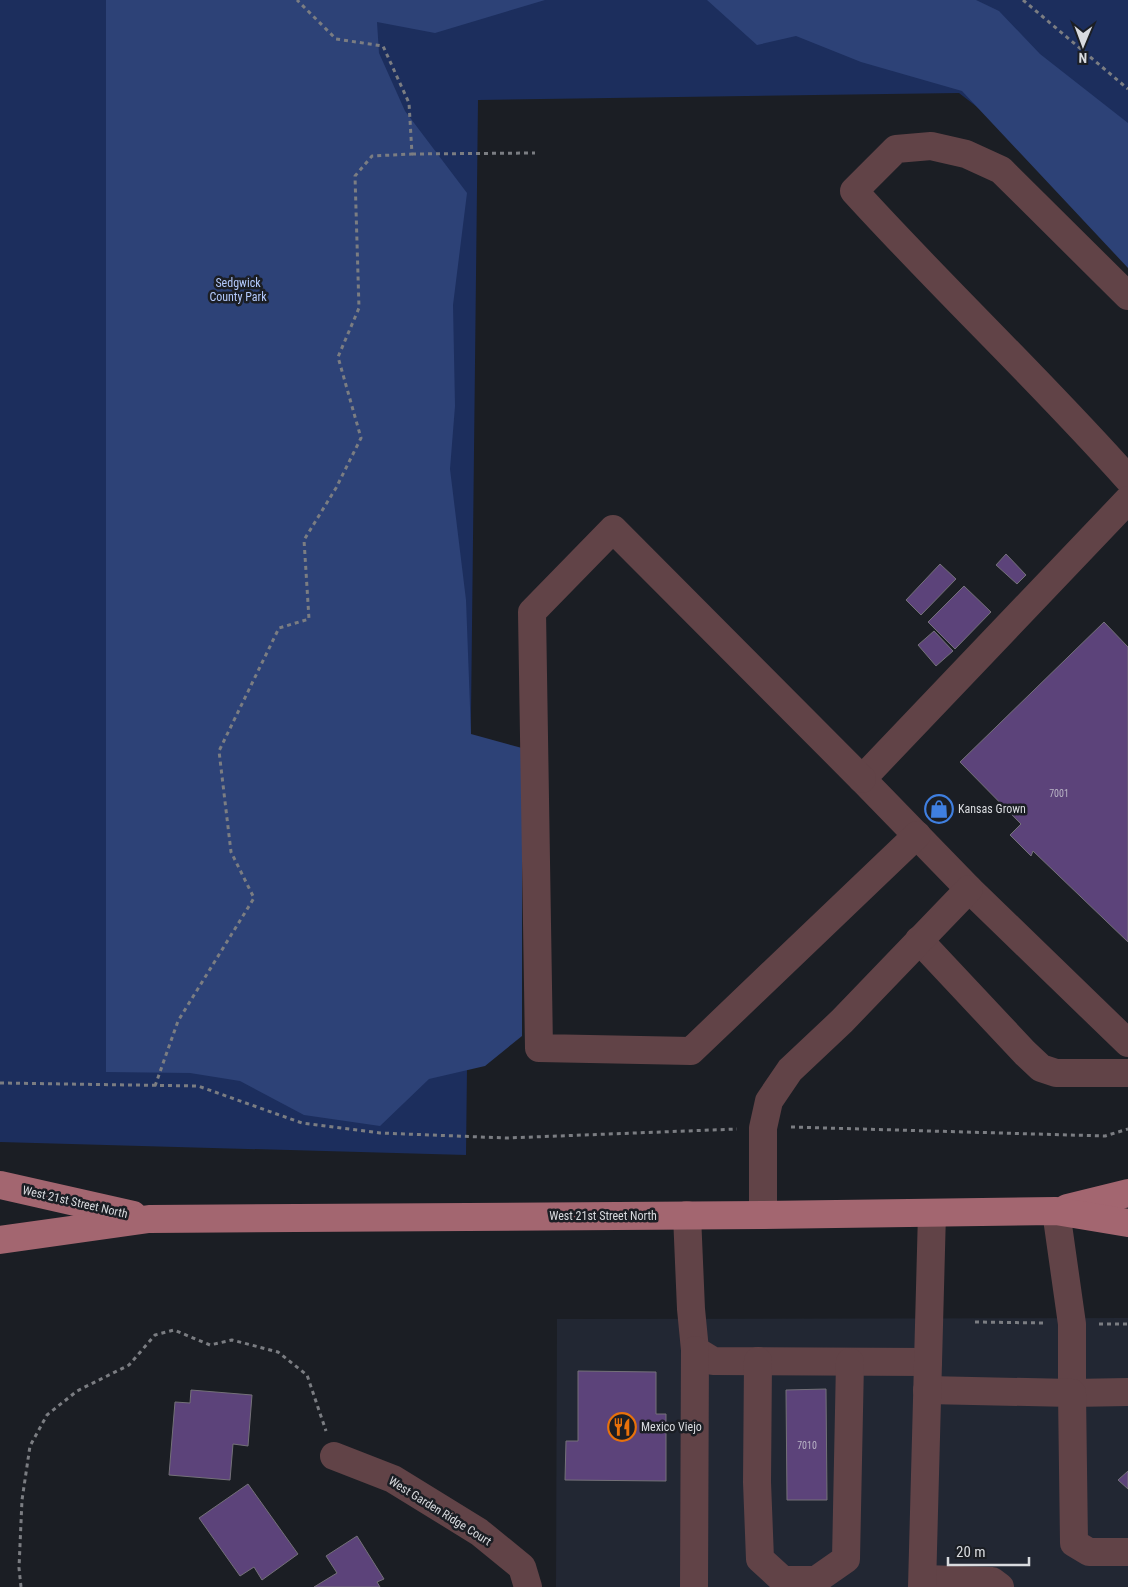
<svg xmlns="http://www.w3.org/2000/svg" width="1128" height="1587" font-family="'Roboto Condensed',sans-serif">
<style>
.built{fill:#222733}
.green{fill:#1c2e5d}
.forest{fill:#2d4277}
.building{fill:#5c437a;stroke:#747179}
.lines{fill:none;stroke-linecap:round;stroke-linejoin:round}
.path{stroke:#7b7d82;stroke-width:3;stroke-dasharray:4 4;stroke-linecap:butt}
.minor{stroke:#614347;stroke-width:28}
.major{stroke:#a36670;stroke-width:28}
.labels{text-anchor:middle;stroke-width:5;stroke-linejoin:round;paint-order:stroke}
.number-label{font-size:10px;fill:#bab5c6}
.park-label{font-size:12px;fill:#b3c9fb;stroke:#1b1e24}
.poi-label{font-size:12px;fill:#d9dbdf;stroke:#1b1e24;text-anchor:start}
.street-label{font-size:12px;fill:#d9dbdf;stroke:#1b1e24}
</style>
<rect width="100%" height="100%" fill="#1b1e24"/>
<path class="built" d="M 1128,1318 L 1128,1587 L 556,1587 L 557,1319 Z"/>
<path class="green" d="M 0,0 L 1128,0 L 1128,223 L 959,93 L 478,100 L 466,1155 L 0,1142 Z"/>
<g class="forest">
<path d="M 106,0 L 545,0 L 435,33 L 377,22 L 379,53 L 405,111 L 467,193 L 453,305 L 455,406 L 450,469 L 466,600 L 471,734 L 522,748 L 522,1036 L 485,1066 L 429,1079 L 380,1126 L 304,1115 L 240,1081 L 190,1073 L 106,1072 Z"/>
<path d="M 707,0 L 976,0 L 999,11 L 1040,54 L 1128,123 L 1128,268 L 962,91 L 861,62 L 796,36 L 757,45 Z"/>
</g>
<g class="building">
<path d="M 1006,554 L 1026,575 L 1017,584 L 996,565 Z"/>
<path d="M 940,564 L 956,579 L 921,615 L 906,600 Z"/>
<path d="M 964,586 L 991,612 L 955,649 L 928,622 Z"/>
<path d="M 1104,622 L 1128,647 L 1128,942 L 1033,851 L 1031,856 L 1010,835 L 1021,824 L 960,762 Z"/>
<path d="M 934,631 L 953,651 L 936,666 L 918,645 Z"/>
<path d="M 578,1371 L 656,1372 L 656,1414 L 666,1414 L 666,1481 L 565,1480 L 566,1441 L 578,1441 Z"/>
<path d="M 826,1389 L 827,1500 L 787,1500 L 786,1390 Z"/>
<path d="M 191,1390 L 252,1395 L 248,1446 L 233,1444 L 230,1480 L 169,1475 L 175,1402 L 190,1403 Z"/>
<path d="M 1128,1471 L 1128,1489 L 1118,1480 Z"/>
<path d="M 248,1484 L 298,1554 L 262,1580 L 254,1567 L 240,1576 L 199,1518 Z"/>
<path d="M 357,1536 L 384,1579 L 377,1582 L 380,1587 L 314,1587 L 337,1573 L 326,1556 Z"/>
</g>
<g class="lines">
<g class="path">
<path d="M 1023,0 L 1128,89"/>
<path d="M 412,154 L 535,153"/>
<path d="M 0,1083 L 198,1086 L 302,1123 L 380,1133 L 507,1138 L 737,1129"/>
<path d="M 155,1086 L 178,1021 L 254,898 L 231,852 L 219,751 L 279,628 L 309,619 L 304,540 L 336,488 L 361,438 L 338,357 L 359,308 L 355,176 L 372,156 L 412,154 L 409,103 L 383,46 L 336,39 L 297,0"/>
<path d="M 791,1127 L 1105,1136 L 1128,1129"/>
<path d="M 975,1322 L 1045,1323"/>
<path d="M 1099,1324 L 1128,1324"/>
<path d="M 21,1587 L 19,1568 L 22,1500 L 30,1446 L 47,1415 L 77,1391 L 129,1365 L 155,1335 L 174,1330 L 210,1345 L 232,1340 L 278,1352 L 307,1375 L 326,1431"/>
</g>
<g class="minor">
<path d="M 1128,296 L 1001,170 L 966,154 L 931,146 L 896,149 L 854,191 C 943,289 1040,380 1128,479"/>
<path d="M 1128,500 L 862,779 L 969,889 L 1128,1043"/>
<path d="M 862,779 L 613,529 L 532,612 L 539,1048 L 691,1051 L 917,835"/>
<path d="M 919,940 L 1025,1053 L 1041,1068 L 1056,1073 L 1128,1073"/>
<path d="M 1056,1211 L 1072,1324 L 1072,1393 L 1128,1392"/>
<path d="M 687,1215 L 691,1309 L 695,1350 L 713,1361 L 928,1362"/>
<path d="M 763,1215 L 763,1128 L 769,1101 L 790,1070 L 842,1021 L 969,889"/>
<path d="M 758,1361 L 757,1482 L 760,1559 L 783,1580 L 816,1580 L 846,1559 L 850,1362"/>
<path d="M 927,1390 L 1072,1393 L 1074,1543 L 1089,1552 L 1128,1552"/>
<path d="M 334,1456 L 393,1479 L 479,1532 L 522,1567 L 528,1587"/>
<path d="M 923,1579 L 992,1581 L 1000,1587"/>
<path d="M 694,1587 L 695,1350"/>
<path d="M 922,1587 L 932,1213"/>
</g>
<g class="major">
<path d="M 0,1185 L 133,1215"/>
<path d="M 1067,1208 L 1128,1193"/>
<path d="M 0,1240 L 149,1219 L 763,1215 L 1056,1211 L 1128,1223"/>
</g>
</g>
<defs>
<symbol id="shop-ring" viewBox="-11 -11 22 22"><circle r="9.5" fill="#1b1e24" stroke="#3f7fe0" stroke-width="1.5"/><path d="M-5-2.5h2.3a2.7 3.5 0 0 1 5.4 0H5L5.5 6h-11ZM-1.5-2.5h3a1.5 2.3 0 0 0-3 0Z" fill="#3f7fe0"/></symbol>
<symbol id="restaurant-ring" viewBox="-11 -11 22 22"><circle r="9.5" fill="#1b1e24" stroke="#e8710a" stroke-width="1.5"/><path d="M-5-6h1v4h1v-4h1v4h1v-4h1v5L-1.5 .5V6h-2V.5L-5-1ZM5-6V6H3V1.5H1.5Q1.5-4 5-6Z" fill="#e8710a"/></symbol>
</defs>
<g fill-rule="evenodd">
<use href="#shop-ring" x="923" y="793" width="32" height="32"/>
<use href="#restaurant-ring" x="606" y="1411" width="32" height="32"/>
</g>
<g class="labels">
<g class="number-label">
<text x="1059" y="797">7001</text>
<text x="807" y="1449">7010</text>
</g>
<g class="park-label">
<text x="238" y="287">Sedgwick<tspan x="238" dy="14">County Park</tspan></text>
</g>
<g class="poi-label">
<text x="958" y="813">Kansas Grown</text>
<text x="641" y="1431">Mexico Viejo</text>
</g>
<g class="street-label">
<text transform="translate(75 1202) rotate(13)" y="4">West 21st Street North</text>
<text x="603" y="1220">West 21st Street North</text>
<text transform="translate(440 1511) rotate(32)" y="4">West Garden Ridge Court</text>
</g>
</g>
<g transform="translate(1083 45) rotate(181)" stroke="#1b1e24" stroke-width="4" paint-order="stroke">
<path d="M0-4L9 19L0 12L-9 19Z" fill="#d9dbdf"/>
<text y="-8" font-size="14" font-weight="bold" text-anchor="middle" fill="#d9dbdf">N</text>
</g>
<path d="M948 1557v8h81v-8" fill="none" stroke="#d9dbdf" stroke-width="2.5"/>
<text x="956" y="1557" font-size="15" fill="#d9dbdf" stroke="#1b1e24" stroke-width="4" paint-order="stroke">20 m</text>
</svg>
